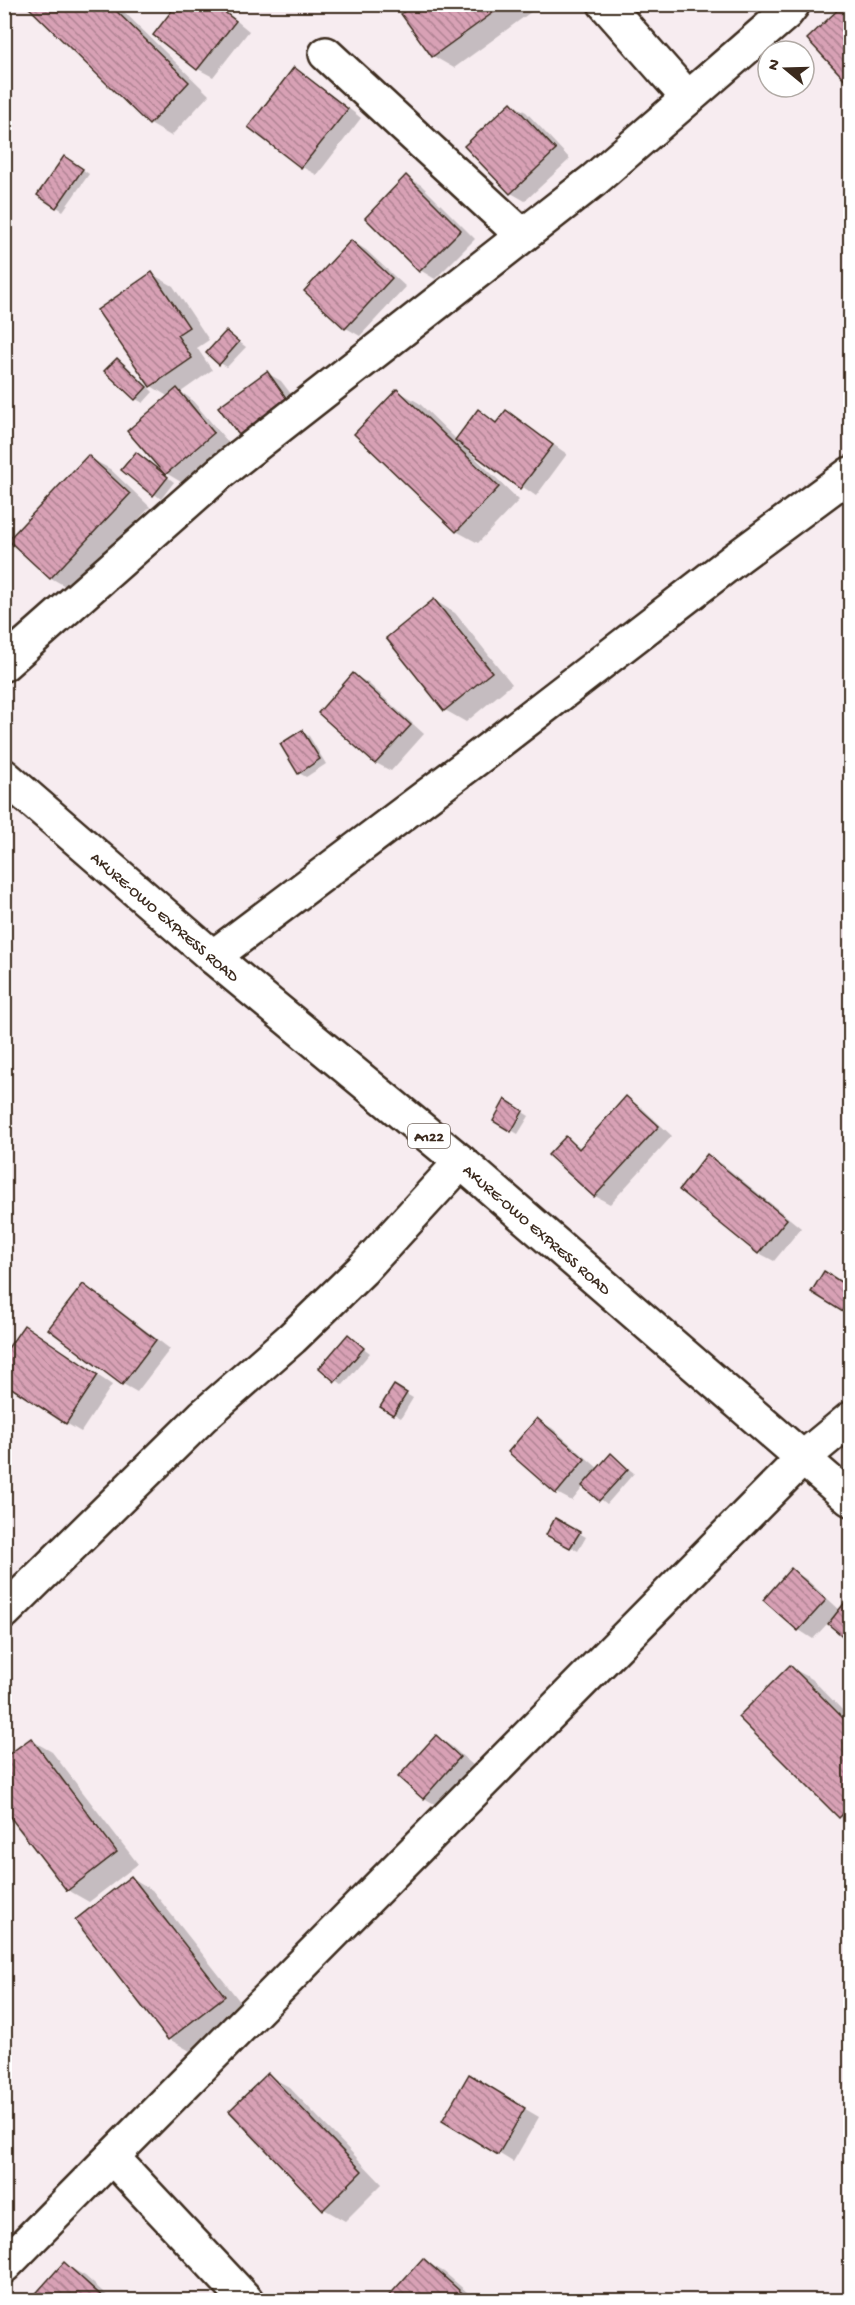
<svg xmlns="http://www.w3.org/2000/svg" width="855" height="2305" font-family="'Gochi Hand',sans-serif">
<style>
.shadow{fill:#0003}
.building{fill:url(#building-back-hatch);stroke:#3b2a1e;stroke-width:1.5}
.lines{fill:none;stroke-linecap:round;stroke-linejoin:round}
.street-casing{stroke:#3b2a1e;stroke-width:38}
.highway-casing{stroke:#3b2a1e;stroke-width:38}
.street{stroke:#fff;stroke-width:33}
.highway{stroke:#fff;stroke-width:33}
.labels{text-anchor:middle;stroke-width:6;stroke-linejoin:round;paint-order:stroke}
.shield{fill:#fff;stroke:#766a62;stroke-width:1.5}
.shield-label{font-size:15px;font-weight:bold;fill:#3b2a1e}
.street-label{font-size:16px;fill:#3b2a1e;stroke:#fff}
</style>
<defs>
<pattern id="building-back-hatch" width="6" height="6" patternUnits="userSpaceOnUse" patternTransform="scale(1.5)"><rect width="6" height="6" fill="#d8a1b5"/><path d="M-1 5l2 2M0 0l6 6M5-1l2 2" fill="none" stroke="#b08393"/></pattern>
</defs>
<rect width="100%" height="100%" fill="#f7ecf0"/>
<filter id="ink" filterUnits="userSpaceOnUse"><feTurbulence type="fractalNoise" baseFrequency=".0167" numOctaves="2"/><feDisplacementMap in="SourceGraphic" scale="12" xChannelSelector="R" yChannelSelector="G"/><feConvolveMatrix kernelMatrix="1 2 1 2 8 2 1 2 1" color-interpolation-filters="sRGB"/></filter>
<g filter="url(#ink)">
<g class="shadow">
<path d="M 28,4 L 116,4 L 209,95 L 171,136 L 150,124 Z"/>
<path d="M 135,4 L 149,4 L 144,10 Z"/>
<path d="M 179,4 L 216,4 L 249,31 L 213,77 L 198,69 Z"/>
<path d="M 417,4 L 542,4 L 454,68 L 433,56 Z"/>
<path d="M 846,4 L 850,4 L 850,83 L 809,39 Z"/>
<path d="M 295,69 L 309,78 L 361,118 L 317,175 L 302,167 L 250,127 Z"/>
<path d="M 511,104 L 526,112 L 570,159 L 525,201 L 511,193 Z"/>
<path d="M 72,162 L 89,174 L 63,211 L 57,207 Z"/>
<path d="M 406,177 L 421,185 L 475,239 L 435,279 L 420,270 Z"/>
<path d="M 352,241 L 366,250 L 406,287 L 360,336 L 346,328 Z"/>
<path d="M 152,274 L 173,286 L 209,340 L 197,348 L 212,370 L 181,392 L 191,399 L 228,442 L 181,482 L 166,473 L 169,397 L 151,386 Z"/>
<path d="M 226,332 L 246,347 L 227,367 L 220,363 Z"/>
<path d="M 117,360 L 125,364 L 153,392 L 143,403 L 136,399 Z"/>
<path d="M 267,373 L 281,381 L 301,407 L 255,442 L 240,434 Z"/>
<path d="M 398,391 L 419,403 L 457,440 L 478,411 L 498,423 L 507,412 L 567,454 L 536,496 L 469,449 L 468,451 L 519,500 L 478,543 L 456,531 Z"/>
<path d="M 137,453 L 174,482 L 161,499 L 123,470 Z"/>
<path d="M 88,457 L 110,469 L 150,507 L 72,590 L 51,578 Z"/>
<path d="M 434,600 L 455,613 L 512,684 L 466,722 L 445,710 Z"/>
<path d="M 354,675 L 368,683 L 424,734 L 391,771 L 376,763 L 320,712 Z"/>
<path d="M 302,732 L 309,736 L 326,764 L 306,777 L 299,773 Z"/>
<path d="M 626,1098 L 641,1107 L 672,1136 L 610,1204 L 595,1196 L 566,1138 L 582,1148 Z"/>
<path d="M 505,1101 L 529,1116 L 518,1134 L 495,1120 Z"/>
<path d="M 708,1156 L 722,1164 L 801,1228 L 774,1261 L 759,1253 Z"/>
<path d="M 832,1277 L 850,1289 L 850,1315 L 813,1291 Z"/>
<path d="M 83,1286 L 98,1294 L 170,1349 L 137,1392 L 123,1384 Z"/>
<path d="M 39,1336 L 112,1385 L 81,1432 L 66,1423 Z"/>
<path d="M 348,1336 L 370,1353 L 343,1385 L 321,1368 Z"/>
<path d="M 394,1387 L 413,1398 L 401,1418 L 382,1407 Z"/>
<path d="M 538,1420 L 552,1428 L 599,1469 L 611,1455 L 634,1473 L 607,1504 L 584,1486 L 572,1501 L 557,1493 Z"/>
<path d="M 556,1520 L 586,1537 L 578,1551 L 548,1534 Z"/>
<path d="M 791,1570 L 806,1579 L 841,1611 L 850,1599 L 850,1640 L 828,1623 L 813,1639 L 799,1630 L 765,1599 Z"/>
<path d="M 790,1667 L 812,1679 L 850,1718 L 850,1822 L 840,1816 Z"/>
<path d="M 436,1737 L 451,1746 L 474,1766 L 438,1806 L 424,1798 Z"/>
<path d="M 31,1740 L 52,1752 L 138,1864 L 89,1902 L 68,1890 L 14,1819 L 4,1826 L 4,1760 Z"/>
<path d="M 131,1877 L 152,1890 L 245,2008 L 190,2051 L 169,2039 Z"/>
<path d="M 268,2075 L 289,2087 L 382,2184 L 345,2221 L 324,2209 Z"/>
<path d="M 469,2076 L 539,2117 L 513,2162 L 444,2120 Z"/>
<path d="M 423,2260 L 444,2272 L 476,2300 L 387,2300 Z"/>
<path d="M 64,2264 L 85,2276 L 112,2300 L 32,2300 Z"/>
</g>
<g class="building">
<path d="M 25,4 L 109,4 L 189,82 L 149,125 Z"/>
<path d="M 177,4 L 214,4 L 236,21 L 197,70 L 153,35 Z"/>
<path d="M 414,4 L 505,4 L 432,57 L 401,14 Z"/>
<path d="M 844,4 L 850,4 L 850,85 L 807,39 Z"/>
<path d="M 294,67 L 348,109 L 301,168 L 248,127 Z"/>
<path d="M 511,102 L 556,150 L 510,194 L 464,146 Z"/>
<path d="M 64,156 L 83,169 L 56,208 L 37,195 Z"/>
<path d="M 406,175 L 461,230 L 419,272 L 365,218 Z"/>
<path d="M 351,240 L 392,278 L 345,329 L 304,291 Z"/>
<path d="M 152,272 L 189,327 L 177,335 L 192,358 L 150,387 L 97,310 Z"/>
<path d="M 226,331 L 239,342 L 219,365 L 206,353 Z"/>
<path d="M 117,358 L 147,387 L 135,400 L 104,371 Z"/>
<path d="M 267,371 L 287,399 L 239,435 L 218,407 Z"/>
<path d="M 177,388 L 214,433 L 165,475 L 127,431 Z"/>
<path d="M 397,389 L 499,487 L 456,532 L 354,434 Z"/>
<path d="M 478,409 L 496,423 L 506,410 L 553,445 L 520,489 L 455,440 Z"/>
<path d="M 136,452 L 168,477 L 153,496 L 121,470 Z"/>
<path d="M 88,455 L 130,494 L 50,579 L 8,540 Z"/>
<path d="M 434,599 L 492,672 L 444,711 L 386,638 Z"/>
<path d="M 353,673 L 411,725 L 375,764 L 318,713 Z"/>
<path d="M 302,730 L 320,759 L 298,774 L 280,744 Z"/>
<path d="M 626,1096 L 659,1126 L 594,1197 L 548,1155 L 566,1136 L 579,1149 Z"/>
<path d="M 505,1099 L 523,1111 L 511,1132 L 493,1121 Z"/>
<path d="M 707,1154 L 787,1219 L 758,1254 L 679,1190 Z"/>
<path d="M 824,1271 L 850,1288 L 850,1306 L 846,1314 L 811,1292 Z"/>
<path d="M 83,1284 L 156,1340 L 122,1385 L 48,1329 Z"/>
<path d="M 24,1325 L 98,1375 L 66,1424 L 4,1383 L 4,1354 Z"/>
<path d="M 348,1334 L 364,1348 L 335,1382 L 319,1368 Z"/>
<path d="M 394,1385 L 407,1393 L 393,1415 L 380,1407 Z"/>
<path d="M 537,1418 L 585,1459 L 556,1494 L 508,1452 Z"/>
<path d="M 611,1453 L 628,1469 L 599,1501 L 582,1486 Z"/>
<path d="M 555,1518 L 580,1532 L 570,1548 L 546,1535 Z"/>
<path d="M 791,1568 L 826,1600 L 798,1631 L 763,1600 Z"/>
<path d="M 850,1596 L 850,1634 L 846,1639 L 828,1624 Z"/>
<path d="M 790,1665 L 850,1725 L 850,1807 L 839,1818 L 738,1717 Z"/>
<path d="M 436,1735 L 460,1757 L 423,1799 L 398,1777 Z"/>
<path d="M 31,1738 L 117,1852 L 67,1891 L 4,1809 L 4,1758 Z"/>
<path d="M 131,1876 L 225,1996 L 168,2040 L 75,1920 Z"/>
<path d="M 268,2073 L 362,2171 L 323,2210 L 229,2111 Z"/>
<path d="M 469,2074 L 525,2108 L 498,2155 L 442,2121 Z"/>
<path d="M 423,2258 L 470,2300 L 385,2300 Z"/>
<path d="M 64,2262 L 106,2300 L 30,2300 Z"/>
</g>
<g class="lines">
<defs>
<g id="street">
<path d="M 605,4 L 688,98"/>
<path d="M 326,54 L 522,235"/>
<path d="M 4,664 L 221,472 L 594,180 L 786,13 L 793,4"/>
<path d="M 213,957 L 488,750 L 738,557 L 850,474"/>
<path d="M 4,1612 L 203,1416 L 292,1338 L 362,1270 L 461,1162"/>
<path d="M 112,2157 L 246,2300"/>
<path d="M 4,2266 L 803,1458 L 850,1419"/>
</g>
<g id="highway">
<path id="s1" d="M 4,776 L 213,957 L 461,1162 L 850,1499"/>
</g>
</defs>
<use href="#street" class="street-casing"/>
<use href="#highway" class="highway-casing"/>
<use href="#street" class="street"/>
<use href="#highway" class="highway"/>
</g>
</g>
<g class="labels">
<rect class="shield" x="408" y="1124" width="42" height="24" rx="4.5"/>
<g class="shield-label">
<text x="429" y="1141">A122</text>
</g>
<g class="street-label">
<text dy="6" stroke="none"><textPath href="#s1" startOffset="214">AKURE-OWO EXPRESS ROAD</textPath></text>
<text dy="6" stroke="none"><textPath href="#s1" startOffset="700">AKURE-OWO EXPRESS ROAD</textPath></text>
</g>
</g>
<rect width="855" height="2305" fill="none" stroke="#fff" stroke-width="24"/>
<rect x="12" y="12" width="831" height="2281" fill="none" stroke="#3b2a1e" stroke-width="2" filter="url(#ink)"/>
<g transform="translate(786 69) rotate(289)"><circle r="28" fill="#ffffff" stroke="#b1aaa5" stroke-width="1.5"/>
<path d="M0-4.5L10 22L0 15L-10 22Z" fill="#3b2a1e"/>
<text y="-9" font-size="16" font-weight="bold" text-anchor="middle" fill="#3b2a1e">N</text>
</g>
</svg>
